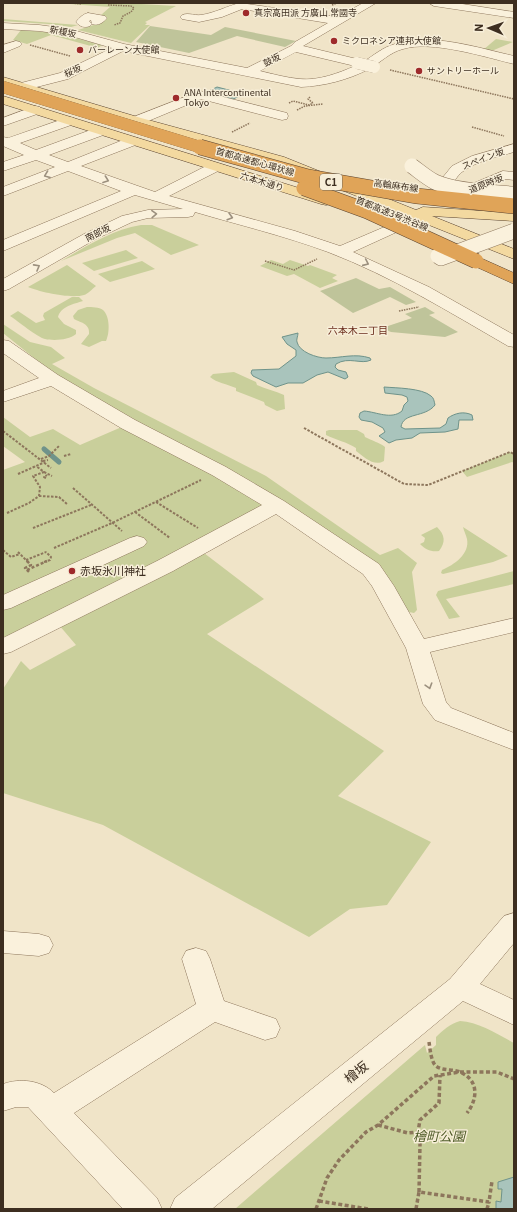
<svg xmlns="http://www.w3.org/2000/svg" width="517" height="1212" font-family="Georgia,'Noto Sans JP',serif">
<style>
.green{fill:#c9cf9b}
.cemetery{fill:#bfc49a}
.water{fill:#a9c4bc;stroke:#6f938a}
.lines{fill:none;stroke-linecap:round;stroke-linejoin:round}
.stream{stroke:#6f938a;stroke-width:5}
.minor-casing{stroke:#8d765c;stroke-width:1}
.major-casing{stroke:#5b4430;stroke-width:1}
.highway-casing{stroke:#5b4430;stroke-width:1}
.path-far3{stroke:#8d765c;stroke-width:1.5;stroke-dasharray:1.5 1;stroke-linecap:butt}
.path-far2{stroke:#8d765c;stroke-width:2;stroke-dasharray:2.5 1.5;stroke-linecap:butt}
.path-far1{stroke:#8d765c;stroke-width:2.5;stroke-dasharray:3 2;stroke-linecap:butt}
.path{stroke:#8d765c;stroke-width:3.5;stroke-dasharray:4 2.5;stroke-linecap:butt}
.minor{fill:#faf1dc;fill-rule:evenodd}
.major{fill:#f3d9a0;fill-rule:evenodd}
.highway{fill:#e0a458;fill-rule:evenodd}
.minor-bridge-far1-casing{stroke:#8d765c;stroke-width:12;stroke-linecap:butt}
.minor-bridge-casing{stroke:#8d765c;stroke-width:16;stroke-linecap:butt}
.highway-bridge-far1-casing{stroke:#5b4430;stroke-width:12;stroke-linecap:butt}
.highway-bridge-casing{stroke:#5b4430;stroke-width:16;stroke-linecap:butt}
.minor-bridge-far1{stroke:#faf1dc;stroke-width:12}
.minor-bridge{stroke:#faf1dc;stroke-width:15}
.highway-bridge-far1{stroke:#e0a458;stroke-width:12}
.highway-bridge{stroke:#e0a458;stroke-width:15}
.oneway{stroke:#9c907e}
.poi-dot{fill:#9e2a2b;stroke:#f7eed8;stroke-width:1.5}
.labels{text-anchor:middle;stroke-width:3;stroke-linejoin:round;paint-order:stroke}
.far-poi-label{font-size:9px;fill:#3d2e20;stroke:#f7eed8;text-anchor:start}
.far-street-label{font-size:9px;fill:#3d2e20;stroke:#f7eed8}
.shield{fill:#f7eed8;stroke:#756857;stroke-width:1}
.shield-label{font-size:10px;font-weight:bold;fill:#3d2e20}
.far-neighbourhood-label{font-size:10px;fill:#6b2e1e;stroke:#f7eed8}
.poi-label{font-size:11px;fill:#3d2e20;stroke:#f7eed8;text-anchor:start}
.near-street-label{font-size:13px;fill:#3d2e20;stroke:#f7eed8}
.near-park-label{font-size:13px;font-style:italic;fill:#4d5a26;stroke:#f7eed8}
</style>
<rect width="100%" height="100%" fill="#f0e4c8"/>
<g class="green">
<path d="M 56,3 L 124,3 L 176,6 L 145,22 L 147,23 L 145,25 L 150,25 L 131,43 L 78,30 L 100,23 L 105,17 L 101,15 L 110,7 Z"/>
<path d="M 3,19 L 78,25 L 71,27 L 48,24 L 3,21 Z"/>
<path d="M 21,30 L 57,33 L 102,45 L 98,48 L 51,35 L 27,44 L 13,40 Z"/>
<path d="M 496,39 L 513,42 L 494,50 L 483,50 Z"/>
<path d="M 141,225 L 152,225 L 199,245 L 171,255 L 135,233 L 117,238 L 61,261 C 87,246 111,230 141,225 Z"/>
<path d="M 126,250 L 138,258 L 94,271 L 82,263 Z"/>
<path d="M 271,260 L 283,264 L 290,260 L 308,266 L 310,265 L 337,275 L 332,278 L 338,281 L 320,288 L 294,274 L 287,276 L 260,266 Z"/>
<path d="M 142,261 L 155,269 L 110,282 L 98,274 Z"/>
<path d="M 67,265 L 96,286 C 92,289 88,294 84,295 C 71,299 40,292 28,287 Z"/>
<path d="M 72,297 L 79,297 L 83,301 C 74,304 61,306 58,317 L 64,324 L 76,330 L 76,334 C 69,340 54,341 45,339 C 37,337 18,321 10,316 L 18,311 L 36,323 L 45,320 L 43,316 L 44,313 Z"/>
<path d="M 87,307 C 92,307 99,307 103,310 C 110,316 110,333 106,341 L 102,341 L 89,347 L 81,344 L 89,334 C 90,324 82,323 74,319 L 73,316 L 78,310 Z"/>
<path d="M 3,324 L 30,342 L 51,347 L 65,358 L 52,364 L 94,388 L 266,476 L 380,555 L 398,548 L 417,563 L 412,572 L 417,610 L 414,613 L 409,612 L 374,562 L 139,422 L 60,379 L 3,333 Z"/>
<path d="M 234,372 L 256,382 L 257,385 C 266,389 275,391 284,395 L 285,409 L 277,411 L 265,405 L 264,402 L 236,391 L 236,388 C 227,384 217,383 210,377 L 213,374 Z"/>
<path d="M 3,417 L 30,437 L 53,429 L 80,445 L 124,426 L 269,506 L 10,636 L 3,637 L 3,470 L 25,462 L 3,446 Z"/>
<path d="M 329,430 L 357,430 L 364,434 L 365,437 C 372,441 379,442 385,447 L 384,461 C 374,467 364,457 356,451 L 356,448 C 347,442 336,440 326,435 L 326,431 Z"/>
<path d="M 510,452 L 514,454 L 514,463 L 512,462 L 467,477 L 462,471 Z"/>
<path d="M 437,527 C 445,535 446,542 439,551 C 431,552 426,550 420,544 L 424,542 L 425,538 L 421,535 Z"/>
<path d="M 463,527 L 508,556 L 493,562 L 443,574 L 441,573 L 442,570 C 454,565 470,554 467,539 C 466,535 464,531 463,527 Z"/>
<path d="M 204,553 L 264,599 L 207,634 L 384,751 L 338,796 L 431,842 L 387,905 L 350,909 L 309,937 L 103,825 L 3,793 L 3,689 L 21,661 L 30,670 L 76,645 L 59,625 Z"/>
<path d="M 514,571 L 514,584 L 446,599 L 460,617 L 449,619 L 436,595 L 438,591 Z"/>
<path d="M 460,1021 C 479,1022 497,1034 514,1043 L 514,1209 L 235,1209 L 425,1045 L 427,1053 L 436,1045 L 436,1037 C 443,1030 450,1024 460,1021 Z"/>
</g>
<g class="cemetery">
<path d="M 150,26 L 211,35 L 225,27 L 296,41 L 285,47 L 237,36 L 189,53 L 136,42 Z"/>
<path d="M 356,278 L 379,289 L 390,287 L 416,302 L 406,305 L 390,297 L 353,313 L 320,291 Z"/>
<path d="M 425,307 L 435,313 L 429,315 L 458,332 L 445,337 L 391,332 L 382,328 L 412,318 L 405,314 Z"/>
</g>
<g class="water">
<path d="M 217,87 L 244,94 L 231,100 L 207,92 Z"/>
<path d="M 298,333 C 298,336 296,340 297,342 C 299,352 317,358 326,358 C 341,358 355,353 370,358 L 371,360 C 361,365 349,356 336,364 L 335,367 L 338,370 L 346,372 L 348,377 L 345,379 L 328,372 L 317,375 L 303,383 L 288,383 L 276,387 L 253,376 L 251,373 L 252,370 L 279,369 L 296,356 L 296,350 L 287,344 L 282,337 Z"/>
<path d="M 384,387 C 396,388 422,388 431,396 C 434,398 434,401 435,405 C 425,418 403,412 401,427 L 405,429 L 440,428 L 446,424 L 448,418 C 455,413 464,411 472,415 L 473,420 L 459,420 L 458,429 L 445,432 L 420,433 L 412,438 L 396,440 L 389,443 L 379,436 L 385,432 L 383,428 L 372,422 L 361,420 L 359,417 L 360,413 L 364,411 C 377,412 391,420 402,411 L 404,405 L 408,401 L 407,397 L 402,395 L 385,393 Z"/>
<path d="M 514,1177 L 514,1209 L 496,1209 L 496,1201 L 501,1202 L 502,1189 L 498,1189 L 498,1182 Z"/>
</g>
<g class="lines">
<path class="stream" d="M 44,449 L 59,462"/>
<defs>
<g id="minor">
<path d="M 240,3 L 338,17 L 363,3 L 376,3 L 303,46 L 361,60 L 363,62 C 373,56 383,47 395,44 C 429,32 479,48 514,56 L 514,64 C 485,57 431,40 403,49 C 390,52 380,63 369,69 C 348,80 324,86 301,87 L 123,51 L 68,79 L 21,91 L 17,90 L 15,87 L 17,84 L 60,73 L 112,48 L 68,35 L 39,31 L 3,29 L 3,23 L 39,25 L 69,29 L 124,44 L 247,68 L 291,46 L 295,42 L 328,23 L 242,9 L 222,17 L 199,22 L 182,19 L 180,17 C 185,11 194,16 201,15 C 215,13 227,6 240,3 ZM 296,52 L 355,66 C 339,73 318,81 300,79 C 287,78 273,74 260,71 Z"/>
<path d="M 429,3 L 456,3 L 514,12 L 514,18 L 434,6 Z"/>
<path d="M 88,13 L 105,16 L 107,18 C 103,23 98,26 92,24 L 91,20 L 89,21 L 92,24 L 90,26 C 85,28 80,27 76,22 C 79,18 83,14 88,13 Z"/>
<path d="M 16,41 L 20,42 L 22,44 L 20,46 L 3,53 L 3,45 Z"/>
<path d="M 200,91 L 287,113 L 288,116 L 287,119 L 282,120 L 201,99 L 141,124 L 131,124 L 129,121 L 131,118 Z"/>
<path d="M 35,106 L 40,107 L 41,110 L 40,113 L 3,126 L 3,118 Z"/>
<path d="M 69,117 L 74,118 L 76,121 L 74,124 L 20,143 L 36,150 L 96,128 L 106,128 L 108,131 L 106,134 L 49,155 L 68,162 L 128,138 L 138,138 L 140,141 L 138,144 L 81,166 L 155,192 L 210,164 L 215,163 L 220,164 L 222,167 L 220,170 L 169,196 L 295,231 L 340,246 L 389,225 L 394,223 L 399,225 L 402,228 L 399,231 L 353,252 L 429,287 L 514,335 L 514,347 L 508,346 C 449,312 391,276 328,252 C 285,236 239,225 195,212 L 193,216 L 188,217 L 148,218 L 132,222 L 94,240 L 9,289 L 3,291 L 3,279 L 84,234 L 122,216 L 148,210 L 183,209 L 135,195 L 3,251 L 3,240 L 121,191 L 68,171 L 3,196 L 3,187 L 55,167 L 36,160 L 3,171 L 3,162 L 24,155 L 3,146 L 3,137 L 8,138 Z"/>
<path d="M 514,144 L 514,152 C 497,157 476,161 462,172 C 452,180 448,199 433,195 L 431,192 L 452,166 L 472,156 Z"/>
<path d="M 503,171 L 514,172 L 514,180 L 505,179 L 458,199 L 453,198 L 451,195 L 453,192 Z"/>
<path d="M 3,340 L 9,341 L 58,375 L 135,420 L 226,467 L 284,501 L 379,564 L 394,586 L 424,639 L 514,618 L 514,632 L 430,652 L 446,702 L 451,708 L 514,733 L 514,750 L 435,720 L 423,704 L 406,648 L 372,586 L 363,574 L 276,514 L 173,571 L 11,652 L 3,654 L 3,638 L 157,561 L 262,505 L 212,475 L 121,428 L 51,386 L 3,402 L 3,391 L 39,378 L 3,353 Z"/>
<path d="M 137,536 L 144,538 L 147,542 L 144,546 L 11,608 L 3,610 L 3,595 L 130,538 Z"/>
<path d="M 514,913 L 514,943 L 480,984 L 514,1000 L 514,1025 L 463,1001 L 212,1209 L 170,1209 L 175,1198 L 450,979 L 504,916 Z"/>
<path d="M 3,931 L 39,934 L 49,937 L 53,945 L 49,953 L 39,956 L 3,953 Z"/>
<path d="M 196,948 L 206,951 L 210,959 L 224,1001 L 276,1019 L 280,1028 L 276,1037 L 265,1040 L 215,1022 L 74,1113 L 157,1198 L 162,1209 L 123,1209 L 28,1107 L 16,1107 L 3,1111 L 3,1084 C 20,1078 41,1080 54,1093 L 196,1004 L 182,959 L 186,951 Z"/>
</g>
<g id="major">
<path d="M 3,77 L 141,118 L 284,157 L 416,210 L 423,207 L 514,213 L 514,221 L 432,216 L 514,249 L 514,259 L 274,163 L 131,124 L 3,85 Z"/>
<path d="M 3,96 L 331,198 L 333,201 L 331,204 L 326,205 L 321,204 L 3,104 Z"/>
</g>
<path id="highway" d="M 476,256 L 514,273 L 514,284 L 470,264 L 468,261 L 470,258 Z"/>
</defs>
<use href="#minor" class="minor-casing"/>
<use href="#major" class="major-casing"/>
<use href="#highway" class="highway-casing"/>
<g class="path-far3">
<path d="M 72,3 L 81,4"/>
<path d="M 108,5 L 131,6 L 134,8 L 131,12 L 123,16 L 120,23 L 114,25"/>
<path d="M 332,5 L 337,3"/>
<path d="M 30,45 L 70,56"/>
<path d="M 390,70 L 514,99"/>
<path d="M 310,97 L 308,99 L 313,103"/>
<path d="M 289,103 L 293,101 L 309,105 L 313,103"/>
<path d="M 297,110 L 305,106 L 323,104"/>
<path d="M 472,127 L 504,136"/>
<path d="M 232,132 L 250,123"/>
<path d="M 265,261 L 294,270 L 317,259"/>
<path d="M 399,311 L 419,307"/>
</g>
<g class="path-far2">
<path d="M 304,428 L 404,484 L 428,485 L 510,452 L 514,454"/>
<path d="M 3,431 L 51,468"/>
<path d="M 64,456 L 71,454"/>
<path d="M 41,459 L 49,456 L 59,446"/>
<path d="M 43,461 L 48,460"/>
<path d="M 44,472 L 52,476"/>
<path d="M 18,474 L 45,462"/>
<path d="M 46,478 L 44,477 L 47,475"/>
<path d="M 73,488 L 122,531"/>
<path d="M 39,496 L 59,497 L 67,504"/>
<path d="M 156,502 L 198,528"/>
<path d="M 135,512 L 170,538"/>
<path d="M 7,513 L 29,503 L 39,496 L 40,487 L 33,476 L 44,472 L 36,466"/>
<path d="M 33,528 L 91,505"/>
<path d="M 54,548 L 112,523 L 201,480"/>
<path d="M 3,550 L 11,557 L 20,554"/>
<path d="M 18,552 L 28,562"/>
<path d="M 26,560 L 46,552"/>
<path d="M 44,562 L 50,560 L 51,557 L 46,552"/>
</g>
<g class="path-far1">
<path d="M 27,561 L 31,565 L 25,568 L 30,573"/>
<path d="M 27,570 L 47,561"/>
</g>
<g class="path">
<path d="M 429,1042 C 430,1048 431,1062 436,1066 C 442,1071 453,1069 460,1072 C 479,1080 478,1099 467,1113"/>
<path d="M 378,1125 L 408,1133 L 418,1132"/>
<path d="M 419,1192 L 420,1144 L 418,1132 L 420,1120 L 439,1103 L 440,1075"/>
<path d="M 319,1201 L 368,1209"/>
<path d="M 316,1209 L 327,1178 L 339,1160 L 366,1132 L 378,1125 L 434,1076 L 460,1072 L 497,1072 L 514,1079"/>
<path d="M 416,1209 L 419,1192 L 489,1202 L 492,1181"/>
<path d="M 487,1209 L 489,1202"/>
</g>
<use href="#minor" class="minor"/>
<use href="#major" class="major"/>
<use href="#highway" class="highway"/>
<defs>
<path id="minor-bridge-far1" d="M 357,63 L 374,67"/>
<g id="minor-bridge">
<path d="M 412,166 C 419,171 427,178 435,182 C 451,190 495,193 514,194"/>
<path d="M 438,256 L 441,258 L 514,231"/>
</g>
<path id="highway-bridge-far1" d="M 3,87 L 203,148"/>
<g id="highway-bridge">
<path d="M 200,147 L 308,177 L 417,196 L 514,206"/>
<path d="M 304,188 L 367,211 L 476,261"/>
</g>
</defs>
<use href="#minor-bridge-far1" class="minor-bridge-far1-casing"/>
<use href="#minor-bridge" class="minor-bridge-casing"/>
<use href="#highway-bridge-far1" class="highway-bridge-far1-casing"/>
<use href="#highway-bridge" class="highway-bridge-casing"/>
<use href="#minor-bridge-far1" class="minor-bridge-far1"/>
<use href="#minor-bridge" class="minor-bridge"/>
<use href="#highway-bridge-far1" class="highway-bridge-far1"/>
<use href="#highway-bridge" class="highway-bridge"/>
</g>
<defs><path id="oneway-chevron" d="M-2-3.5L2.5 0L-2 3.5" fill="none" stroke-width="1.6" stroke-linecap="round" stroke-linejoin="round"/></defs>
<g class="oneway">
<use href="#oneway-chevron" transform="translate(47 175) rotate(159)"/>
<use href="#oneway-chevron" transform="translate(106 180) rotate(20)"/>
<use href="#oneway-chevron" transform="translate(154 214) rotate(-2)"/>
<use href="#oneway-chevron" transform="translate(230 217) rotate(16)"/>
<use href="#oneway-chevron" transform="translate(366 263) rotate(24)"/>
<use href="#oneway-chevron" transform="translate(37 267) rotate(-29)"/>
<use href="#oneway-chevron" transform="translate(429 686) rotate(73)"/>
</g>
<g class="poi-dot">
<circle cx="246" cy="13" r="4"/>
<circle cx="334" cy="41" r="4"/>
<circle cx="80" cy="50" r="4"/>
<circle cx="419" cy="71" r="4"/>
<circle cx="176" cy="98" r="4"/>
<circle cx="72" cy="571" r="4"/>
</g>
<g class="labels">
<g class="far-poi-label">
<text x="254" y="16">真宗高田派 方廣山 常國寺</text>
<text x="342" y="44">ミクロネシア連邦大使館</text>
<text x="88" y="53">バーレーン大使館</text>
<text x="427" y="74">サントリーホール</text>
<text x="184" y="96">ANA Intercontinental<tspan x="184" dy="10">Tokyo</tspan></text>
</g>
<g class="far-street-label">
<text transform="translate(63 32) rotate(11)" y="3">新榎坂</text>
<text transform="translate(272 60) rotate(-27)" y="3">鼓坂</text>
<text transform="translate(73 71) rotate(-25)" y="3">桜坂</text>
<text transform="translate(483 159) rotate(-21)" y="3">スペイン坂</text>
<text transform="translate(255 162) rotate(16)" y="3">首都高速都心環状線</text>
<text transform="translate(262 182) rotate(17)" y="3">六本木通り</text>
<text transform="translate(486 184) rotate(-21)" y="3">道原時坂</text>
<text transform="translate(396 186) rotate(8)" y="3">高輪麻布線</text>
<text transform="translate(392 214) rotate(22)" y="3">首都高速3号渋谷線</text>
<text transform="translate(98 233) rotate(-27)" y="3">南部坂</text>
</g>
<rect class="shield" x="320" y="174" width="22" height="16" rx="3"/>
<g class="shield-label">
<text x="331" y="186">C1</text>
</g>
<g class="far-neighbourhood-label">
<text x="358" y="334">六本木二丁目</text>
</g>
<g class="poi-label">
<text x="80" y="575">赤坂氷川神社</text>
</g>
<g class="near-street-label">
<text transform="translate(356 1072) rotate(-39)" y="5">檜坂</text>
</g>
<g class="near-park-label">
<text x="439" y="1141">檜町公園</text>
</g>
</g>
<rect width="517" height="1212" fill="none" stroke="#3d2e20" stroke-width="8"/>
<g transform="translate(489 28) rotate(272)" stroke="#f7eed8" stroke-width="3" paint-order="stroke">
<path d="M0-3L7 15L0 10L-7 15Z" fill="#3d2e20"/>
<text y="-6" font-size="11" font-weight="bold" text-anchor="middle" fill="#3d2e20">N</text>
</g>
</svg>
